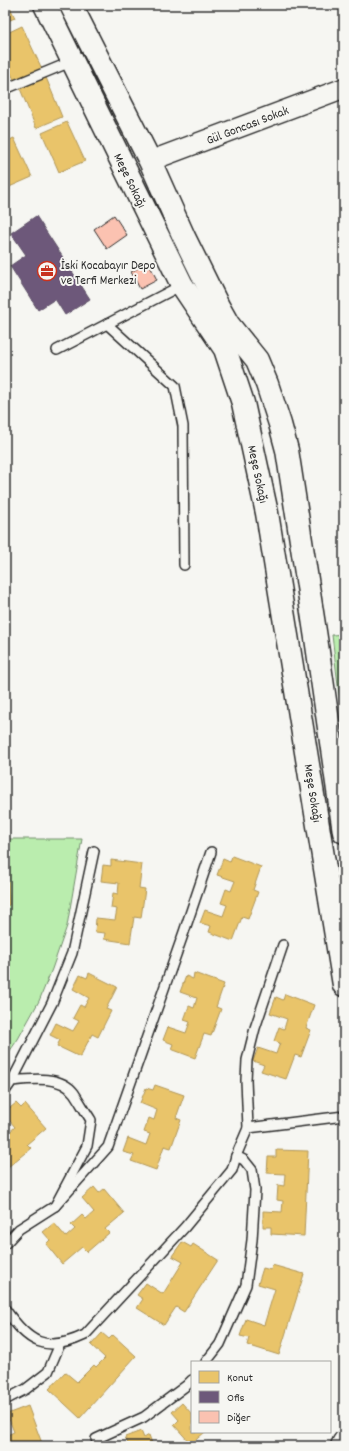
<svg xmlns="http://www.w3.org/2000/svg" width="349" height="1451" font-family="Dekko,sans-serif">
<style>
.green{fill:#baedae;stroke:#728c6c}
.homes{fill:#e9c46a;stroke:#b09657}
.offices{fill:#6d597a;stroke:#594b62}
.building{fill:#fbc2b1;stroke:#2b2b2b}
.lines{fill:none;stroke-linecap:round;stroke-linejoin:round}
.lane-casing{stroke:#2b2b2b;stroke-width:12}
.street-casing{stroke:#2b2b2b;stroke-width:22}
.secondary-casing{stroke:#2b2b2b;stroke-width:25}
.lane{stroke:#f6f6f2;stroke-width:9}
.street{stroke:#f6f6f2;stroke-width:19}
.secondary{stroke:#f6f6f2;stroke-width:22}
.labels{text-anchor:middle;stroke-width:4;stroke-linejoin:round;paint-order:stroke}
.street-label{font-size:13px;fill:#2b2b2b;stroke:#f6f6f2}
.poi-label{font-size:13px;fill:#2b2b2b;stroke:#f6f6f2;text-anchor:start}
</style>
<rect width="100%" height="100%" fill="#f6f6f2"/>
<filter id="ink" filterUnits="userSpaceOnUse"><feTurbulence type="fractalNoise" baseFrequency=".025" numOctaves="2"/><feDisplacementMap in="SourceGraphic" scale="8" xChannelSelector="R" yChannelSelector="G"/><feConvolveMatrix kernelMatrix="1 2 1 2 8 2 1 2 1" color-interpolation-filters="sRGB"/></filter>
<g filter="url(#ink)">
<g class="green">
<path d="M 344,634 L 344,735 L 332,635 Z"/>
<path d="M 5,839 L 82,839 L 67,926 L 52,969 L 39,1001 L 18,1039 L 5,1058 L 5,906 L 9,905 L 8,876 L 5,876 Z"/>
</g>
<g class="homes">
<path d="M 5,5 L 9,5 L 15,18 L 5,22 Z"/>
<path d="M 22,26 L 42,69 L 15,82 L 5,60 L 5,34 Z"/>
<path d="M 45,75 L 62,117 L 36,128 L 19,86 Z"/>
<path d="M 67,122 L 85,161 L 59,172 L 42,133 Z"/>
<path d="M 14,138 L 32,177 L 7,188 L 5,183 L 5,142 Z"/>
<path d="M 340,575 L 344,575 L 344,611 Z"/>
<path d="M 232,856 L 261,867 L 253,890 L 258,892 L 248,919 L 242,917 L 233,941 L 209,932 L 211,926 L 200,923 L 205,910 L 223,916 L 227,905 L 221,903 L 226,889 L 231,891 L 235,881 L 217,875 L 223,859 L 230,862 Z"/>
<path d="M 111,860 L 142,864 L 139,888 L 145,889 L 141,918 L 134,917 L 130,943 L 104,939 L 105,933 L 95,932 L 96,918 L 115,920 L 117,909 L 111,908 L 113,893 L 118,894 L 119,883 L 101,881 L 103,865 L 111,866 Z"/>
<path d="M 5,876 L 8,876 L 9,905 L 5,906 Z"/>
<path d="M 89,973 L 117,987 L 106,1009 L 111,1011 L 98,1037 L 92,1034 L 80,1057 L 57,1046 L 60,1040 L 50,1035 L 56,1023 L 73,1031 L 79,1021 L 73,1018 L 80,1005 L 84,1007 L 89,998 L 73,989 L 80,975 L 87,978 Z"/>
<path d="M 194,973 L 224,984 L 216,1007 L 221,1009 L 211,1036 L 204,1034 L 195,1058 L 171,1049 L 173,1044 L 163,1040 L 168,1027 L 186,1033 L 190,1022 L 184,1020 L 189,1006 L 194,1008 L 197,998 L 180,992 L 186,976 L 193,979 Z"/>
<path d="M 285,994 L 314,1005 L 306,1028 L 311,1030 L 301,1057 L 295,1055 L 286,1079 L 261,1071 L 264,1065 L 253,1061 L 258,1048 L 276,1054 L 280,1043 L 274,1041 L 279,1027 L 284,1029 L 287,1019 L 270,1013 L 276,997 L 283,1000 Z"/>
<path d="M 155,1085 L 184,1095 L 176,1118 L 181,1120 L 171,1148 L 164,1146 L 156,1170 L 131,1161 L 134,1155 L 123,1152 L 128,1138 L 146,1145 L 150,1134 L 144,1132 L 149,1118 L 154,1120 L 157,1110 L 140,1103 L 146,1088 L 153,1090 Z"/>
<path d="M 16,1103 L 21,1108 L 25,1104 L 46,1128 L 27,1144 L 31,1148 L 8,1167 L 5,1164 L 5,1132 L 7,1134 L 15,1127 L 5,1115 L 5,1112 Z"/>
<path d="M 276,1150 L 308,1151 L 304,1236 L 271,1234 L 271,1227 L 263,1227 L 263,1211 L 282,1212 L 283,1201 L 277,1200 L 278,1185 L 284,1186 L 285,1174 L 267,1173 L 268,1157 L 276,1157 Z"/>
<path d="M 94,1187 L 99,1193 L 104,1189 L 124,1213 L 105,1229 L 109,1233 L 87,1252 L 82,1247 L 62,1264 L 46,1244 L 50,1240 L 43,1232 L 54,1223 L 66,1237 L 75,1229 L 71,1225 L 82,1215 L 86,1219 L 94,1212 L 82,1198 Z"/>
<path d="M 182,1242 L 191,1247 L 193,1244 L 218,1260 L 184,1312 L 176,1307 L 164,1325 L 137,1308 L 143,1299 L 137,1295 L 146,1283 L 163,1294 L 183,1262 L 172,1256 Z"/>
<path d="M 272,1265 L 304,1274 L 279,1355 L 247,1345 L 249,1338 L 240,1336 L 246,1319 L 264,1325 L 275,1289 L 258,1284 L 263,1268 L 271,1270 Z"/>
<path d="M 102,1333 L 109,1339 L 113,1335 L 136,1356 L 80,1418 L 49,1389 L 65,1372 L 77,1382 L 94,1365 L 96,1367 L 105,1358 L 91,1345 Z"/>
<path d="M 182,1403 L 192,1414 L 192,1432 L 205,1432 L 191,1444 L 174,1425 L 179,1420 L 172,1412 Z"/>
<path d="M 28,1406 L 43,1446 L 5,1446 L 5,1436 L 14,1432 L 7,1414 Z"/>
<path d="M 141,1431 L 144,1438 L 149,1435 L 153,1446 L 129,1446 L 125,1437 Z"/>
</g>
<path class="offices" d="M 36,216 L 90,299 L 65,315 L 55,299 L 38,310 L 10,266 L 26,255 L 11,233 Z"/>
<g class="building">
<path d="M 114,215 L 127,235 L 107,249 L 94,229 Z"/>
<path d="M 148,262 L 157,280 L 140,289 L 131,272 Z"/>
</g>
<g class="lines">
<defs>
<g id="lane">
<path d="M 5,89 L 73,61"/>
<path d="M 107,324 L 175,386 L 183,426 L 184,565"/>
<path d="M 57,350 L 182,285"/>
<path d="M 12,1081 L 52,1003 L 72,953 L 94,851"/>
<path d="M 5,1091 L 12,1081 C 31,1079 61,1075 74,1093 C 80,1102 85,1111 91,1120 L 87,1146 L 55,1206 L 19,1229 L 5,1244"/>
<path d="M 248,1128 L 344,1116"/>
<path d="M 55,1206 L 108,1147 L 184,932 L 211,852"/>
<path d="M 5,1309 C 28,1342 45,1354 85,1335 L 185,1227 L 232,1170 L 236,1156 L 248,1128 L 246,1080 L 247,1060 L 255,1028 L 283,945"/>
<path d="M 206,1362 L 220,1344 L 246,1285 L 252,1240 L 255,1190 L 252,1170 L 244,1160 L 236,1156"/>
<path d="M 5,1400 L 26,1389 L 48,1372 L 60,1344"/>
<path d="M 96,1439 L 144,1417 L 187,1385 L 192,1380"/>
</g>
<path id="street" d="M 150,161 L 344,88"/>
<g id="secondary">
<path d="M 45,5 L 182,285 L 225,349 L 243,403 L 267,513 L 344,985"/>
<path d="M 71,5 L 150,161 L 184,237 L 219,308 L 228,324 L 257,360 L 267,384 L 280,424 L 287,450 L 316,638 L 344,832"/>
<path d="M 342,1446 L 344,1442"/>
</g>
</defs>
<use href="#lane" class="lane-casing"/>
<use href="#street" class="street-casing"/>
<use href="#secondary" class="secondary-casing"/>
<use href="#lane" class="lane"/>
<use href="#street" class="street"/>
<use href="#secondary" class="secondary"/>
</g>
</g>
<defs>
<symbol id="office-ring" viewBox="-11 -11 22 22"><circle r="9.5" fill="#f6f6f2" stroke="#c8321e" stroke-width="1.5"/><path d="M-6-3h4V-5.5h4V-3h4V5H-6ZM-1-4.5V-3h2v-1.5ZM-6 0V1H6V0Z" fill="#c8321e"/></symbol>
</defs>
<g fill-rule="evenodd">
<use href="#office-ring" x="36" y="260" width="22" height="22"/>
</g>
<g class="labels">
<g class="street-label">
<text transform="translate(247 124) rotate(-21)" y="5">Gül Goncası Sokak</text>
<text transform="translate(131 180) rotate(64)" y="5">Meşe Sokağı</text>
<text transform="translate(259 474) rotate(78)" y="5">Meşe Sokağı</text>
<text transform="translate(314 793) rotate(81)" y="5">Meşe Sokağı</text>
</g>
<g class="poi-label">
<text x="61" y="269">İski Kocabayır Depo<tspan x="61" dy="15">ve Terfi Merkezi</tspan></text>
</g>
</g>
<rect width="349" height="1451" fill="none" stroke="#f6f6f2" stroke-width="20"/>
<rect x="10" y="10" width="329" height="1431" fill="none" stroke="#2b2b2b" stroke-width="1.5" filter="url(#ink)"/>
<rect x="191" y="1361" width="140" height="72" fill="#f6f6f2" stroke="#a5a5a2"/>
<rect x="199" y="1371" width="20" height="12" fill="#e9c46a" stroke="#a5a5a2"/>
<text x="227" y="1381" font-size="12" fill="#2b2b2b">Konut</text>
<rect x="199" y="1391" width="20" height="12" fill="#6d597a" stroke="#a5a5a2"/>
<text x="227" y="1401" font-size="12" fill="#2b2b2b">Ofis</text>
<rect x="199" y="1411" width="20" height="12" fill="#fbc2b1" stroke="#a5a5a2"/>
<text x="227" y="1421" font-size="12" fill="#2b2b2b">Diğer</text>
</svg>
